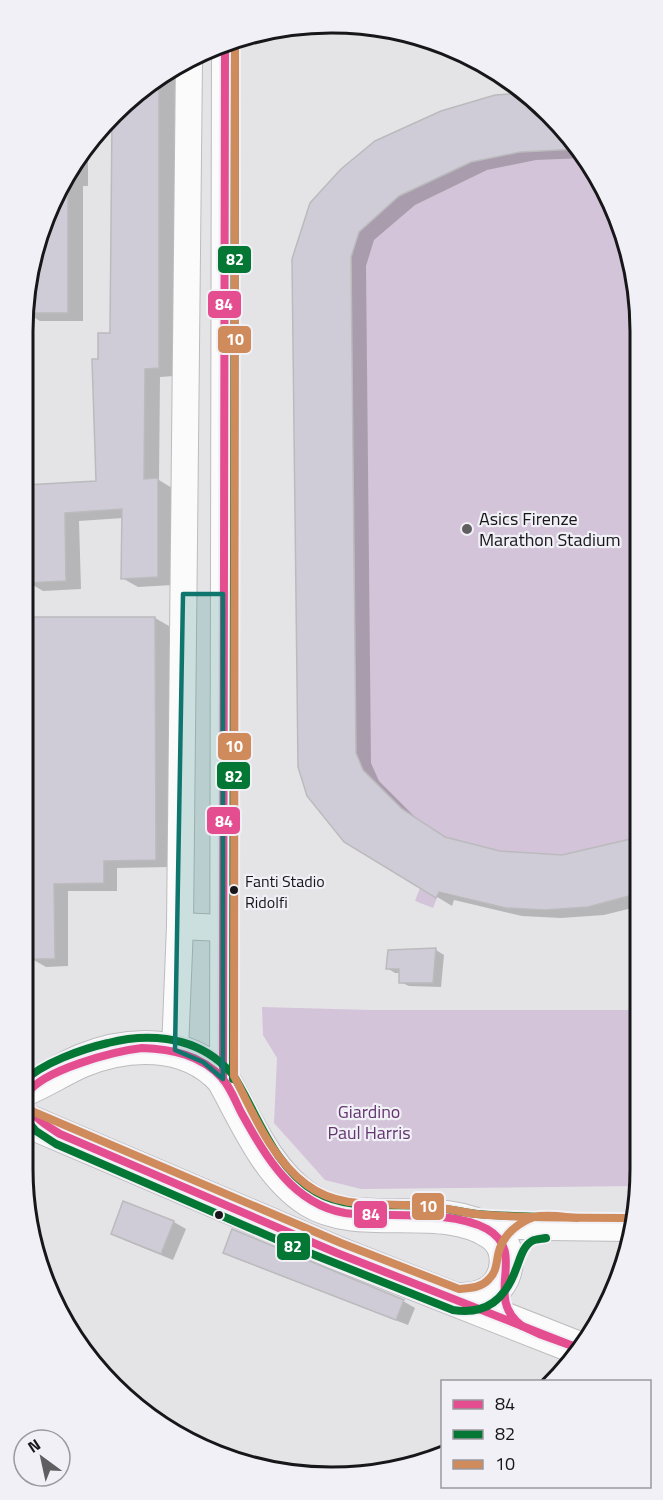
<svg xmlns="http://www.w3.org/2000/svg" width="663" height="1500" font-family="'Titillium Web',sans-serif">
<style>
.green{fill:#d4c4d9}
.shadow{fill:#0003}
.building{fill:#cfccd7;stroke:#bbbbbd;stroke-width:1.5}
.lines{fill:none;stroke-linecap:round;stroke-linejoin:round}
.street-casing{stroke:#bcbcbe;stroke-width:28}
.secondary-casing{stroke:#bcbcbe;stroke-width:35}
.street{stroke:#fbfbfb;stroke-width:26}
.secondary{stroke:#fbfbfb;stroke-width:33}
.bus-1-casing{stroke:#f0f0f6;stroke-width:12}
.bus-2-casing{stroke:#f0f0f6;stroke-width:12}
.bus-3-casing{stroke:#f0f0f6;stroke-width:12}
.bus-1{stroke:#e44e90;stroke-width:8}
.bus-2{stroke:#057734;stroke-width:8}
.bus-3{stroke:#cf8b5c;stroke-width:8}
.marked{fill:#0f766e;fill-opacity:0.2;stroke:#0f766e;stroke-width:4.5;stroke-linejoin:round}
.poi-dot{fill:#5f5f61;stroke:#f0f0f6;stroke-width:2}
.bus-dot{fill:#171719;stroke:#f0f0f6;stroke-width:2}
.labels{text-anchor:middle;stroke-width:4.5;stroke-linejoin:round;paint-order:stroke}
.bus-label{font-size:16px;fill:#171719;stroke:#f0f0f6;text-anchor:start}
.poi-label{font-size:18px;fill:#171719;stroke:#f0f0f6;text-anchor:start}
.park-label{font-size:18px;fill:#643670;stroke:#f0f0f6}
.rim{fill:none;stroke:#171719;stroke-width:3}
.line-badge{stroke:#f0f0f6;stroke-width:2}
.badge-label{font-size:16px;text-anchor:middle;font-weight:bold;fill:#fff}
</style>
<rect width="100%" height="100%" fill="#e4e4e7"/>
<g class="green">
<path d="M 525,93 L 564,128 L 609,195 L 638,291 L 640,893 L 588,907 L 545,910 L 506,908 L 439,893 L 433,908 L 415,901 L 420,888 L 344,842 L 307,796 L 292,259 L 310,203 L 341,169 Z"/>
<path d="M 262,1007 L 371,1010 L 640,1010 L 640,1168 L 638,1186 L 361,1189 L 325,1180 L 274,1123 L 277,1058 L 263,1035 Z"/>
</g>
<g class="shadow">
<path d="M 175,69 L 174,376 L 160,377 L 159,480 L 172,488 L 173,585 L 138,587 L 122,578 L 123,518 L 79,521 L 81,589 L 43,591 L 28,582 L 26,486 L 98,483 L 99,360 L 111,335 L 113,117 Z"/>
<path d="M 526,95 L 564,128 L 584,158 L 536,160 L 487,170 L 415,205 L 374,240 L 366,266 L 371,763 L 379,781 L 418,820 L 447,839 L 500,853 L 562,856 L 639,839 L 640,906 L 604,915 L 561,918 L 522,916 L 454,900 L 452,906 L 345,841 L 294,259 Z"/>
<path d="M 88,148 L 88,186 L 83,186 L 83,321 L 40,321 L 26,313 L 39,232 Z"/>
<path d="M 155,618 L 169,626 L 169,867 L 117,868 L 117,891 L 68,891 L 68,966 L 46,967 L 32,959 L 31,809 L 23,809 L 23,752 L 30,752 Z"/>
<path d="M 436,950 L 444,955 L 441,987 L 409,986 L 400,982 L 401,973 L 395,973 L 387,968 L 390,951 Z"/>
<path d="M 23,1163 L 32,1169 L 25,1185 L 22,1168 Z"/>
<path d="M 124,1203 L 174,1222 L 186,1229 L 173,1260 L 124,1240 L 112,1234 Z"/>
<path d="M 225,1252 L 403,1301 L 415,1308 L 408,1325 L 237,1259 Z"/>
</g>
<g class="building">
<path d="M 159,82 L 159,368 L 145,369 L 144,479 L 158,478 L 158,577 L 121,579 L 122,509 L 65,513 L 66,581 L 26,583 L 25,485 L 96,481 L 92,359 L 98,359 L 98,333 L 110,333 L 112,118 Z"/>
<path d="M 525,93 L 564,128 L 578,149 L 520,152 L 471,162 L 399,196 L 359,232 L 351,257 L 356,753 L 363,770 L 402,809 L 445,837 L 500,851 L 562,855 L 639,837 L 640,893 L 588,907 L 545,910 L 506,908 L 439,892 L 436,898 L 344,842 L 307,796 L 298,767 L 292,259 L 310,203 L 341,169 L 375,141 L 441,111 L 495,95 Z"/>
<path d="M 68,181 L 68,313 L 25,313 L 39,232 Z"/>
<path d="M 27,617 L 155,617 L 156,860 L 104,861 L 104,883 L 54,884 L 55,959 L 30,959 Z"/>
<path d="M 436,948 L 433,983 L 399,983 L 399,969 L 386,969 L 388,950 Z"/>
<path d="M 123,1201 L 174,1221 L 161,1254 L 111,1234 Z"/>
<path d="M 232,1229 L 404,1300 L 396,1320 L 223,1253 Z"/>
</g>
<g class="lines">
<defs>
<g id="street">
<path d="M 180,926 L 222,928"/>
<path d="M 175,1050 L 180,926 L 189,59"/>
<path d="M 223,1079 L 225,46"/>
<path d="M 475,1224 L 547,1227 L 631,1228"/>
</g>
<g id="secondary">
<path d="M 23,1090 C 43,1082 61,1070 81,1061 C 127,1042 186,1039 223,1079 C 246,1120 268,1174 309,1200 C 359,1232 442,1199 492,1233 C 512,1246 510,1277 492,1291 C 481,1299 469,1299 457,1300"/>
<path d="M 23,1119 L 337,1253 L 578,1348"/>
</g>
</defs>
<use href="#street" class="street-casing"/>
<use href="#secondary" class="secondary-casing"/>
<use href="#street" class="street"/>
<use href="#secondary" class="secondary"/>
<defs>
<g id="bus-1">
<path d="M 142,1048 C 172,1049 201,1055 222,1078 C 231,1088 236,1103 242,1114 C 266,1157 293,1204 345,1213 C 386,1218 450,1209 487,1229 C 529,1253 482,1297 522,1326 L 337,1253 L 60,1134 C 44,1124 27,1115 27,1094 C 42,1070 115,1051 142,1048 Z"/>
<path d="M 223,1079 L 225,46"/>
<path d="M 522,1326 L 578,1348"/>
<path d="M 522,1326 L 539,1334 L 578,1348"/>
</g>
<g id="bus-2">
<path d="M 233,1079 L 235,46"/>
<path d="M 23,1082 C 42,1063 82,1049 108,1043 C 146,1033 189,1036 220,1062 C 224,1066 229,1070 233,1075 C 258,1114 273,1167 316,1192 C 349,1211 391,1203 427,1206 C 444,1208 460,1212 477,1214 C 499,1216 522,1216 544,1217"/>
<path d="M 23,1116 L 36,1131 L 56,1144 L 287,1244 L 453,1310 C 487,1315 505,1299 516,1269 C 520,1259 523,1246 532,1241 C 536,1239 542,1239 546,1238"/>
</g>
<g id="bus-3">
<path d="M 235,46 L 234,1076 C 253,1113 272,1160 307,1185 C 341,1211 386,1202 426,1206 C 443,1207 459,1212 476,1214 C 527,1219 579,1217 631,1218"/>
<path d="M 27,1109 L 341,1243 L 459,1289 C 470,1288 481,1288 489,1279 C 498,1271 496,1258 500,1248 C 505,1233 520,1222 534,1217 C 547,1214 564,1217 577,1218"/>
</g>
</defs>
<use href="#bus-1" class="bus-1-casing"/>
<use href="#bus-2" class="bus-2-casing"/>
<use href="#bus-3" class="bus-3-casing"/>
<use href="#bus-1" class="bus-1"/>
<use href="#bus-2" class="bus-2"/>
<use href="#bus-3" class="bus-3"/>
</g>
<path class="marked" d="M 183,594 L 223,594 L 223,1079 L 203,1062 L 175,1050 Z"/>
<circle class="poi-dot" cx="467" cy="529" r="6"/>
<g class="bus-dot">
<circle cx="234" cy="890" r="5"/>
<circle cx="219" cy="1215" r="5"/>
</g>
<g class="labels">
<g class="bus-label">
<text x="245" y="887">Fanti Stadio<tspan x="245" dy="21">Ridolfi</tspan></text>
</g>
<g class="poi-label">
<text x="479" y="525">Asics Firenze<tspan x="479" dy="21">Marathon Stadium</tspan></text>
</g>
<g class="park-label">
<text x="369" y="1118">Giardino<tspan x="369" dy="21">Paul Harris</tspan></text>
</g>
</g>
<path d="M0 0H663V1500H0ZM331 33H332A298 298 0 0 1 630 331V1169A298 298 0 0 1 332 1467H331A298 298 0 0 1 33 1169V331A298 298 0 0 1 331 33Z" fill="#f0f0f6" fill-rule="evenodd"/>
<path class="rim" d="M331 33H332A298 298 0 0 1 630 331V1169A298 298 0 0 1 332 1467H331A298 298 0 0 1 33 1169V331A298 298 0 0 1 331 33Z"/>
<g class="line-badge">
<rect x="217" y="245" width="35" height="29" rx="6" fill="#057734"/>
<rect x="207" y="290" width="35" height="29" rx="6" fill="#e44e90"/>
<rect x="217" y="325" width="35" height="29" rx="6" fill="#cf8b5c"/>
<rect x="217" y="732" width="35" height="29" rx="6" fill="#cf8b5c"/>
<rect x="216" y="761" width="35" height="29" rx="6" fill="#057734"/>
<rect x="206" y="806" width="35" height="29" rx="6" fill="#e44e90"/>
<rect x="411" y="1192" width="34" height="29" rx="6" fill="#cf8b5c"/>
<rect x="353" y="1200" width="35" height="29" rx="6" fill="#e44e90"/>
<rect x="276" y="1232" width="35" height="29" rx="6" fill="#057734"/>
</g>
<g class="badge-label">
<text x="235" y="265">82</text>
<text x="224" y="310">84</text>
<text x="235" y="345">10</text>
<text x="234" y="752">10</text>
<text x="234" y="782">82</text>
<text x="224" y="827">84</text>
<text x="428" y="1212">10</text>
<text x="371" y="1220">84</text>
<text x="293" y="1252">82</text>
</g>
<rect x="441" y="1380" width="210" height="108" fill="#f0f0f6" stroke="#99999e" stroke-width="1.5"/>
<rect x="453" y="1400" width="30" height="9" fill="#e44e90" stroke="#99999e" stroke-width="1.5"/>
<text x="495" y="1410" font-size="18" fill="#171719">84</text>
<rect x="453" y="1430" width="30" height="9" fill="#057734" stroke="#99999e" stroke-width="1.5"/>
<text x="495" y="1440" font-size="18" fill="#171719">82</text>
<rect x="453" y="1460" width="30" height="9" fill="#cf8b5c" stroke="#99999e" stroke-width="1.5"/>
<text x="495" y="1470" font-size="18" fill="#171719">10</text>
<g transform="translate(42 1458) rotate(327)"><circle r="28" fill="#f0f0f6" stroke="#99999e" stroke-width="1.5"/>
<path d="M0-4.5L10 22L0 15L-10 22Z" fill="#5f5f61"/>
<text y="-9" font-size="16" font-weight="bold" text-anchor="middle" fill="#171719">N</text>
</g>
</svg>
